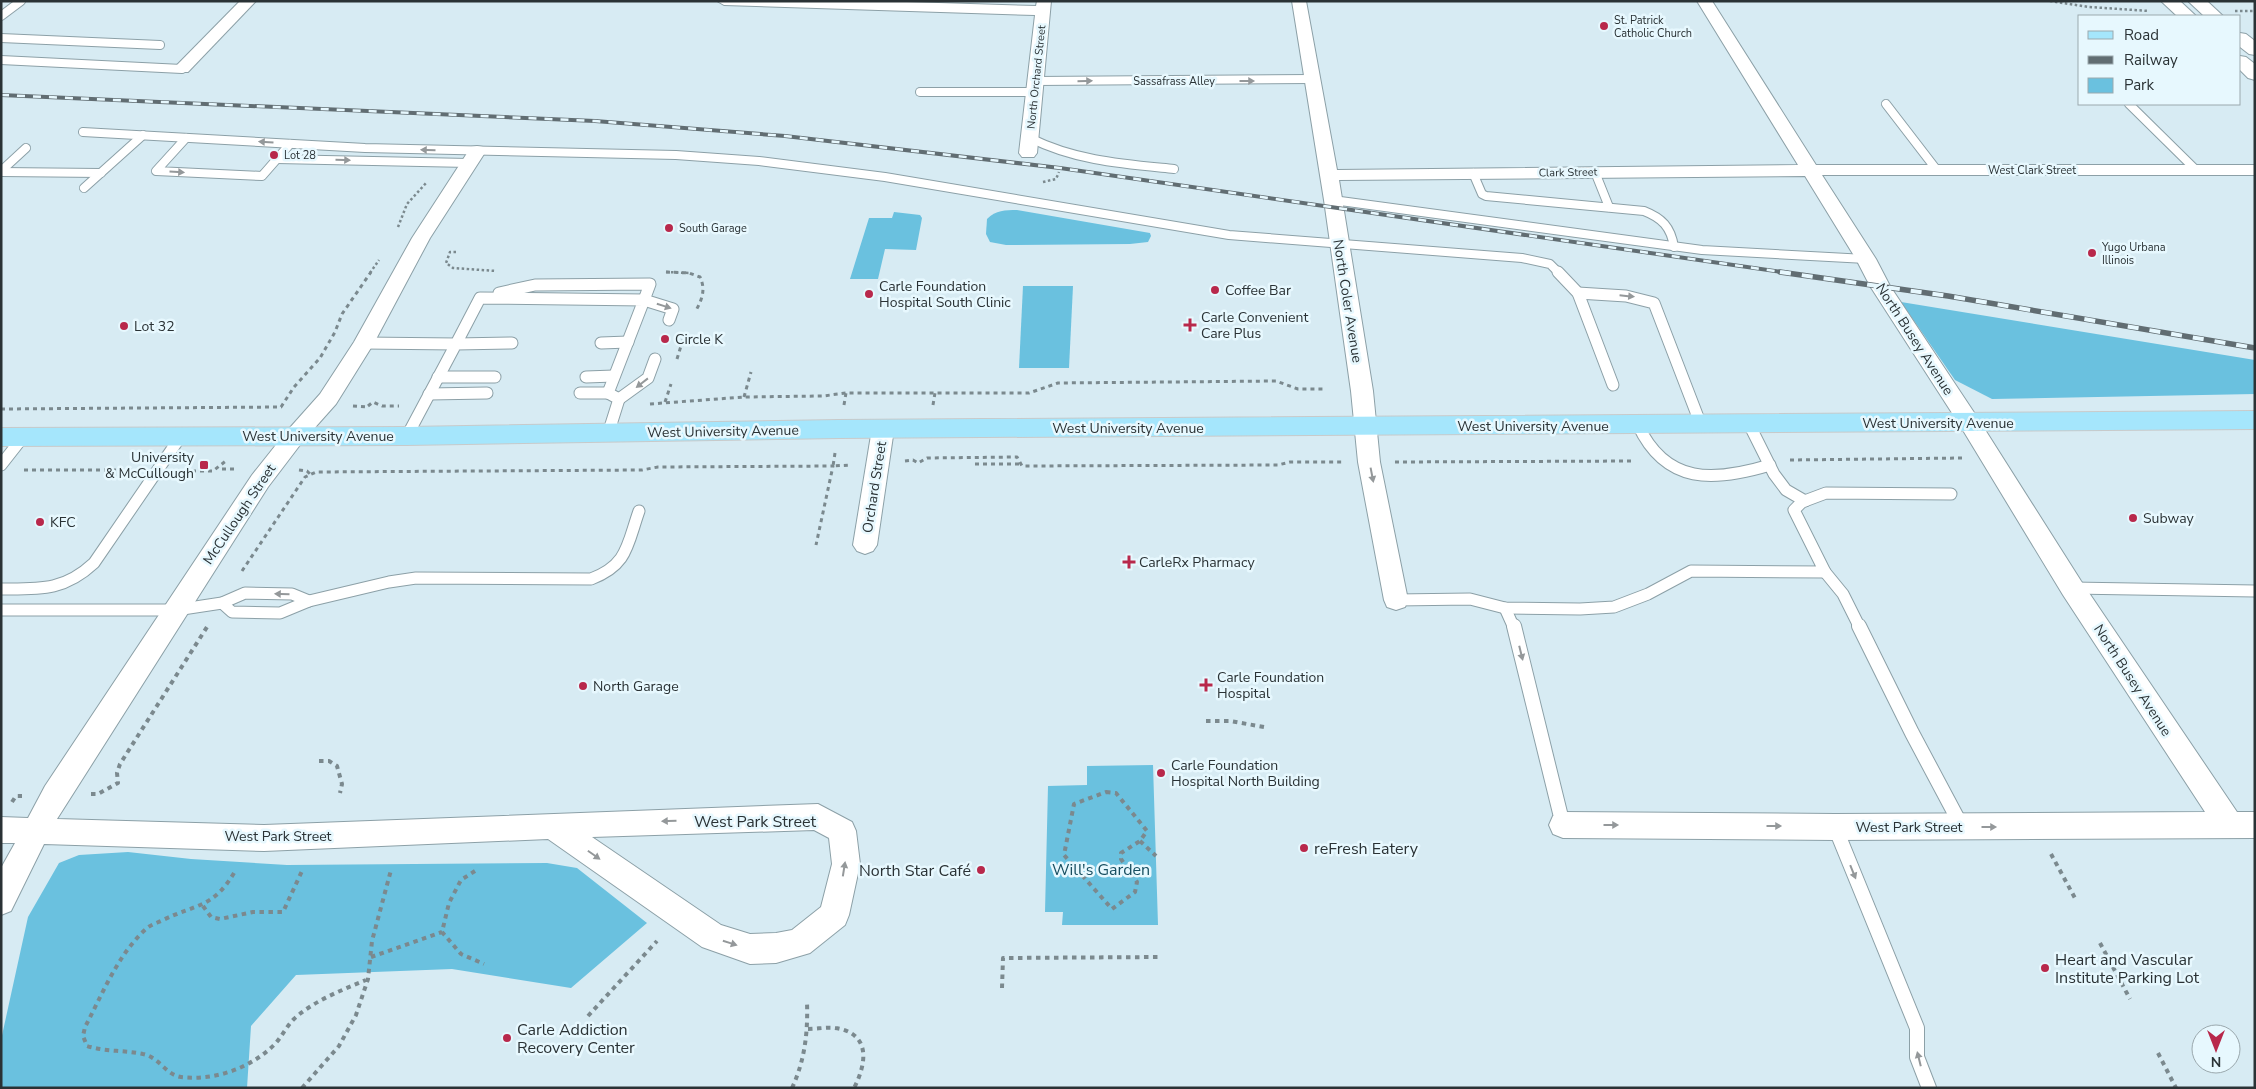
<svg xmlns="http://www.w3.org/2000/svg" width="2256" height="1089" font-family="'Nunito Sans',sans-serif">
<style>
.green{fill:#6ac1df}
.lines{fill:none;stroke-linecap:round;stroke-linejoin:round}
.lane-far2-casing{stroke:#8ca0a7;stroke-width:10}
.lane-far1-casing{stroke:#8ca0a7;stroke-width:13}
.lane-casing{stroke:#8ca0a7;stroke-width:16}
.street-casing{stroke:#8ca0a7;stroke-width:2}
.secondary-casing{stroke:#8ca0a7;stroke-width:2}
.primary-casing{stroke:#c8caca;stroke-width:2}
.path-far2{stroke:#7b898e;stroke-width:2.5;stroke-dasharray:2.5 2.5;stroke-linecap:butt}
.path-far1{stroke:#7b898e;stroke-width:3;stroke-dasharray:4 4;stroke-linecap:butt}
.path{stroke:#7b898e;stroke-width:4;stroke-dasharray:4.5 4.5;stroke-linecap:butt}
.lane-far2{stroke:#fff;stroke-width:8}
.lane-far1{stroke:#fff;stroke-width:11}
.lane{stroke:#fff;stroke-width:14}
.street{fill:#fff;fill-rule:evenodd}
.secondary{fill:#fff;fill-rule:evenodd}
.primary{fill:#a5e6fc;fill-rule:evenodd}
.rail-far1-casing{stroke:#616d72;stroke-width:4}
.rail-casing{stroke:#616d72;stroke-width:5.5}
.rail-far1{stroke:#e7f8fe;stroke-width:2.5;stroke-dasharray:8;stroke-linecap:butt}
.rail{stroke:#e7f8fe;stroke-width:4;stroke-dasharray:11;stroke-linecap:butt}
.oneway{fill:#94989a}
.poi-dot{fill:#b8284b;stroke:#e7f8fe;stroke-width:2}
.labels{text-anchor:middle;stroke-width:5;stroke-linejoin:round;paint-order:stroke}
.far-poi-label{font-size:11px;fill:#2a3235;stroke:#e7f8fe;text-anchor:start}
.far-street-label{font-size:11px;fill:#2a3235;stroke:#e7f8fe}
.poi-label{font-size:14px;fill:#2a3235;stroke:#e7f8fe;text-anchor:start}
.street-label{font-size:14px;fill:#2a3235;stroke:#e7f8fe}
.near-street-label{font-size:16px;fill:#2a3235;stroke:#e7f8fe}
.near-poi-label{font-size:16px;fill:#2a3235;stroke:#e7f8fe;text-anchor:start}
.near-park-label{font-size:16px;fill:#184f61;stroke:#e7f8fe}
</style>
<rect width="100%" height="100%" fill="#d7ebf3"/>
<g class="green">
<path d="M 1017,210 L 1150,233 L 1151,236 L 1148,242 L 1130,244 L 1006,245 L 990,242 L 986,234 L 987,219 C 996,210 1005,210 1017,210 Z"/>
<path d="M 894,212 L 920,215 L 922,218 L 916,250 L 885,249 L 878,279 L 850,279 L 869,218 L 892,218 Z"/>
<path d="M 1023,286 L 1073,286 L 1069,368 L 1019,368 Z"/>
<path d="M 1901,302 L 2255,360 L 2255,394 L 1992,399 L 1955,380 Z"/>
<path d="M 1153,765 L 1158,925 L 1062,925 L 1063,912 L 1045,912 L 1048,786 L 1087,785 L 1087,766 Z"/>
<path d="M 128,852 L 191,859 L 287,865 L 547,863 L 577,868 L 647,923 L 571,988 L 452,969 L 296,975 L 251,1026 L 247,1088 L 1,1088 L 1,1040 L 28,917 L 59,863 L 79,855 Z"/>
</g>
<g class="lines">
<defs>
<g id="lane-far2">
<path d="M 1,16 L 21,1"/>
<path d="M 1,38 L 160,45"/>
<path d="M 1,60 L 182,69"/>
<path d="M 1036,81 L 1312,79"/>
<path d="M 920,92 L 1035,92"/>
<path d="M 1886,104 L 1936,169"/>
<path d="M 2129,104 L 2196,170"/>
<path d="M 83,132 L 365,148 L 676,155 L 759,161 L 885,177 L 1229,235 L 1522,258 L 1550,264 L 1559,273"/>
<path d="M 186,138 L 156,171 L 262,176 L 290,144"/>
<path d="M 1030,138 C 1076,161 1124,164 1174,169"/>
<path d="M 277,159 L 469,163"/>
<path d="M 1,171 L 26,148"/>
<path d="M 1,172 L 101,173"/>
<path d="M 1595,172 L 1609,207"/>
<path d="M 1473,173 L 1482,194 L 1486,196 L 1644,211 C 1662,218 1671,227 1674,247"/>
<path d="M 84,188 L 143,135"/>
<path d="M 1333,200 L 1702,250 L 1866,259"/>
</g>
<g id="lane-far1">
<path d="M 1558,272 L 1578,293 L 1613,385"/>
<path d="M 499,293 L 535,285 L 650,284 L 644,300 L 673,309 L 669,320"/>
<path d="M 1578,293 L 1626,296 L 1654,303 L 1701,425"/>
<path d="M 364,343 L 456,344 L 480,298 L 644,300 L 608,393 L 619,399 L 608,434"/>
<path d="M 601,343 L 628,342"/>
<path d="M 438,377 L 495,377"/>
<path d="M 586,377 L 614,376"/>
<path d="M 580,393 L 608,393"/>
<path d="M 429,394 L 487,393"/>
<path d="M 619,399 L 648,378 L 655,359"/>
<path d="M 1749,424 L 1774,474 L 1786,490 L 1805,501"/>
<path d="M 1638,425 C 1666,485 1714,482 1770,465"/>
<path d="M 407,436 L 456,344 L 512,343"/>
<path d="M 1,465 L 23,437"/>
<path d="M 1825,572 L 1843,594 L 1860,628"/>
<path d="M 2072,588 L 2255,591"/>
<path d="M 1,589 C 40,589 64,591 94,563 L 181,436"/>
<path d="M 1396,600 L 1470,599 L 1505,608 L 1580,609 L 1614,607 L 1648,594 L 1691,571 L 1825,572 L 1794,510 L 1802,502 L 1826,493 L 1951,494"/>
<path d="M 222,603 L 232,612 L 280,613 L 309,601 L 389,582 L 416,578 L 591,579 C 628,565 627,545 639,511"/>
<path d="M 1505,608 L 1514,628"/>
<path d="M 1,610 L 176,610 L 222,603 L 245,593 L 292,594 L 309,601"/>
</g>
<g id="lane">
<path d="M 1514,626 L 1563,825"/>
<path d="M 1859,626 L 1912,733 L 1961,825"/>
<path d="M 1835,827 L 1917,1028 L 1917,1057 L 1929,1088"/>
</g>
<g id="street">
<path d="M 240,1 L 256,1 L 188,72 L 176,72 L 174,69 L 176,66 Z"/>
<path d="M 717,1 L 875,1 L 1036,6 L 1037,1 L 1051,1 L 1037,153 L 1034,157 L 1022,157 L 1019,153 L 1035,15 L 724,5 Z"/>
<path d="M 1292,1 L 1306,1 L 1337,170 L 1798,165 L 1697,1 L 1712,1 L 1816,165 L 2255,165 L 2255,175 L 1822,175 L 1876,259 L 1890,286 L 1977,417 L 2081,581 L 2237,812 L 2255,812 L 2255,838 L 1835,840 L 1563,838 L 1553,834 L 1549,825 L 1553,816 L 1563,812 L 1835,814 L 2205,812 L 2063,595 L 1961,427 L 1870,286 L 1856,259 L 1805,176 L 1339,180 L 1373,391 L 1380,462 L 1408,600 L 1405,607 L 1396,610 L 1387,607 L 1384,600 L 1358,462 L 1351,391 L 1324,200 Z"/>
<path d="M 477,146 L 483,147 L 486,151 L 430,238 L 374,343 L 336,404 L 303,441 L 268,487 L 57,819 L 264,825 L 818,804 L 852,822 L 856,831 L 860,864 L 849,915 L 845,925 L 810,953 L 776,963 L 750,964 L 702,947 L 548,839 L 264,851 L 44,844 L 11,911 L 1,915 L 1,868 L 15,843 L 1,843 L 1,817 L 28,818 L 45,786 L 252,475 L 287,431 L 320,394 L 354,342 L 412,238 L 471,147 ZM 814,830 L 829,838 L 832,864 L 821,907 L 792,930 L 776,933 L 750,934 L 721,925 L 592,837 Z"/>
<path d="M 883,421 L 891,424 L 894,429 L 877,545 L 873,551 L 865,554 L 857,551 L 853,545 L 872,429 L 875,424 Z"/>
</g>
<g id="secondary">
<path d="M 2161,1 L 2180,1 L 2196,16 L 2177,16 Z"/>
<path d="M 2188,1 L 2207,1 L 2223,16 L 2204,16 Z"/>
<path d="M 2240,33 L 2246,34 L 2255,41 L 2255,55 L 2249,54 L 2240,47 Z"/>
<path d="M 2240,56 L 2246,57 L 2255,64 L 2255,80 L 2248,78 L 2240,70 Z"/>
</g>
<path id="primary" d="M 2255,411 L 2255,429 L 839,438 L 407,445 L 1,446 L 1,428 L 407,427 L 839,420 Z"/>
</defs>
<use href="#lane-far2" class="lane-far2-casing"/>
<use href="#lane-far1" class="lane-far1-casing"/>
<use href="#lane" class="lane-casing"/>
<use href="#street" class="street-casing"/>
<use href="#secondary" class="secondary-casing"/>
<use href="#primary" class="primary-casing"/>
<g class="path-far2">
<path d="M 2050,1 L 2089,7 L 2149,11"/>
<path d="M 2235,11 L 2255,11"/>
<path d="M 1043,182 L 1056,179 L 1059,172"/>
<path d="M 398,227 L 407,204 L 427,182"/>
<path d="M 456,252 L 450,252 L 446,263 L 453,268 L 496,271"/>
<path d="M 666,272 L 689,273"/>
<path d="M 370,273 L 379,260"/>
</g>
<g class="path-far1">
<path d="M 666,272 L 689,273 L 700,277 C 706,290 702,300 695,312"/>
<path d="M 677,359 L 684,336"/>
<path d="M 744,397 L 751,372"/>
<path d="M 665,402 L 671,384"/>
<path d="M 650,404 L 744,397 L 823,396 L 846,393 L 1029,393 L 1058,383 L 1276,381 L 1298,389 L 1325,389"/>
<path d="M 844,405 L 846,393"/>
<path d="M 933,405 L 935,393"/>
<path d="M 353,406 L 368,407"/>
<path d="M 368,406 L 373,402 L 382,406 L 399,406"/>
<path d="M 1,409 L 281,407 L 294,387 L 320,358 L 335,332 L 342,314 L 371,272"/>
<path d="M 835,453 L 833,466 L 851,465"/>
<path d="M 1790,460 L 1962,458"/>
<path d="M 905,461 L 913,460 L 918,463 L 927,458 L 1017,457 L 1022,466 L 1278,465 L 1290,462 L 1342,462"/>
<path d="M 1395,462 L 1634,461"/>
<path d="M 975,464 L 1020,464"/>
<path d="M 222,469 L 236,469"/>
<path d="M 24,470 L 133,470"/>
<path d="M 299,470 L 307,471 L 310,474"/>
<path d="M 184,471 L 213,471 L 227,460"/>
<path d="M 242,571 L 305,477 L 316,472 L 642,470 L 658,467 L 833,466 L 816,545"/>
</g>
<g class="path">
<path d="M 1206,721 L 1230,721 L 1264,727"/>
<path d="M 319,761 L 329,761 L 337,766 L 342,784 L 340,793"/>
<path d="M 1106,792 L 1116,793 L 1147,831 L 1140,841 L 1121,853 L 1121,859 L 1137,882 L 1135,892 L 1112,909 L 1064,855 L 1074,804 Z"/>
<path d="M 91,794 L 98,794 L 118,783 L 117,773 L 120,764 L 207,627"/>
<path d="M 12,802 L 16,796 L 22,796"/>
<path d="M 1140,841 L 1156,856"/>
<path d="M 2051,854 L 2076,900"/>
<path d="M 475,871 L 461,880 L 449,903 L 442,932 L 461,954 L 484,964"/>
<path d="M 234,873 C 213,908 196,904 163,920 C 157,923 150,925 146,929 C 118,954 102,995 85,1027 L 83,1036 L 87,1046 C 106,1052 124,1050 143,1054 C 159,1057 166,1075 181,1077 C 215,1081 251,1068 275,1044 C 283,1035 287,1025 296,1017 C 316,1000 342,990 366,980"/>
<path d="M 203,906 L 211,917 L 220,919 L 253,912 L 283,912 L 302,871"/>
<path d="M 2100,943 L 2130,999"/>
<path d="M 371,957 L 442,932"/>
<path d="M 1002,988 L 1003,958 L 1159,957"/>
<path d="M 588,1016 L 657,941"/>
<path d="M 808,1029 C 817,1029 826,1027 835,1028 C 871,1033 867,1063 854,1088"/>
<path d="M 2158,1053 L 2176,1088"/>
<path d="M 302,1088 L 339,1046 L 356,1015 L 368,979 L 372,941 L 391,870"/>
<path d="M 792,1088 C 805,1060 808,1032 807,1002"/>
</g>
<use href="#lane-far2" class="lane-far2"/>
<use href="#lane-far1" class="lane-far1"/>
<use href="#lane" class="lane"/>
<use href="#street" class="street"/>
<use href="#secondary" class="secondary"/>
<use href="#primary" class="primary"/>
<defs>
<path id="rail-far1" d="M 1,95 L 595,121 L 785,136 L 1060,168 L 1789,273"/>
<path id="rail" d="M 1780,272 L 1948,296 L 2255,348"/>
</defs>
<use href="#rail-far1" class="rail-far1-casing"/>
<use href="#rail" class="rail-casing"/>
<use href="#rail-far1" class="rail-far1"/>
<use href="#rail" class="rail"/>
</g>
<defs><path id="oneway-solid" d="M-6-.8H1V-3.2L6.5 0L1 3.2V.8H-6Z" transform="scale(1.25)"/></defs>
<g class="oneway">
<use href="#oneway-solid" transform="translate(1085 81) rotate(-1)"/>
<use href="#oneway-solid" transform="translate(1247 81)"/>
<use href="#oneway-solid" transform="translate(266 142) rotate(-177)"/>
<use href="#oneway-solid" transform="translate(428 150) rotate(-179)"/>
<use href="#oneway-solid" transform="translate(343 160) rotate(2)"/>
<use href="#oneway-solid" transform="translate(177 172) rotate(3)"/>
<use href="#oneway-solid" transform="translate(1627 296) rotate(6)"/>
<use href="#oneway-solid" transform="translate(664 306) rotate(17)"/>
<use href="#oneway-solid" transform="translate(642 383) rotate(142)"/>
<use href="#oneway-solid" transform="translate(1372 475) rotate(79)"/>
<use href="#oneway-solid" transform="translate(282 594) rotate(-178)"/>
<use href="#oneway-solid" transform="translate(1521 653) rotate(76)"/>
<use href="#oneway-solid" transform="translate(669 821) rotate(178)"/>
<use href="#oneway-solid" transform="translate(1611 825)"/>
<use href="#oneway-solid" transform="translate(1774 826)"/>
<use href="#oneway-solid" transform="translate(1989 827)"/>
<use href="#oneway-solid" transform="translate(594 855) rotate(35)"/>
<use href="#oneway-solid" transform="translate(844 869) rotate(-81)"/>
<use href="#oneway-solid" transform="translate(1853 872) rotate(68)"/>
<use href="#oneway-solid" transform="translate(730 943) rotate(18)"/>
<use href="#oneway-solid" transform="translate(1919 1059) rotate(-104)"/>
</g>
<g class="poi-dot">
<circle cx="1604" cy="26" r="5"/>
<circle cx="274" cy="155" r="5"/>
<circle cx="669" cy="228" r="5"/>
<circle cx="2092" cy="253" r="5"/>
<circle cx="1215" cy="290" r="5"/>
<circle cx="869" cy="294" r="5"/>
<path d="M1187.5 317.5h5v5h5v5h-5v5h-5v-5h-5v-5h5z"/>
<circle cx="124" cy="326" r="5"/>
<circle cx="665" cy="339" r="5"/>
<rect x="199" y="460" width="10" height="10" rx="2.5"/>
<circle cx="2133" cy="518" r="5"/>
<circle cx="40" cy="522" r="5"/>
<path d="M1126.5 554.5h5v5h5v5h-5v5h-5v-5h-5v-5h5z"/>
<path d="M1203.5 677.5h5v5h5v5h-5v5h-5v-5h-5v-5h5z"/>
<circle cx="583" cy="686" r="5"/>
<circle cx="1161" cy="773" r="5"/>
<circle cx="1304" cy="848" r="5"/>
<circle cx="981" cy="870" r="5"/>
<circle cx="2045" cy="968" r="5"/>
<circle cx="507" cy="1038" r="5"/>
</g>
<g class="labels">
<g class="far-poi-label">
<text x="1614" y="24">St. Patrick<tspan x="1614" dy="13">Catholic Church</tspan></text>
<text x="284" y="159">Lot 28</text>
<text x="679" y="232">South Garage</text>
<text x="2102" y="251">Yugo Urbana<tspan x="2102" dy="13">Illinois</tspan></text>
</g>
<g class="far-street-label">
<text transform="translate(1036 77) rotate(-84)" y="4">North Orchard Street</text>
<text x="1174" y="85">Sassafrass Alley</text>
<text x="2032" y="174">West Clark Street</text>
<text transform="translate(1568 172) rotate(-1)" y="4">Clark Street</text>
</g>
<g class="poi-label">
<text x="879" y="291">Carle Foundation<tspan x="879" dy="16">Hospital South Clinic</tspan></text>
<text x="1225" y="295">Coffee Bar</text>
<text x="1201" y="322">Carle Convenient<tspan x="1201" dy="16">Care Plus</tspan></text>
<text x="134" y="331">Lot 32</text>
<text x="675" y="344">Circle K</text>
<text x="194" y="462" text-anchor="end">University<tspan x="194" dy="16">&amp; McCullough</tspan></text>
<text x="2143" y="523">Subway</text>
<text x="50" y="527">KFC</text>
<text x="1139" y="567">CarleRx Pharmacy</text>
<text x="1217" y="682">Carle Foundation<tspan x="1217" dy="16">Hospital</tspan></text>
<text x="593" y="691">North Garage</text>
<text x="1171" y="770">Carle Foundation<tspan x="1171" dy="16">Hospital North Building</tspan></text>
</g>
<g class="street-label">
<text transform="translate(1348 301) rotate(81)" y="5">North Coler Avenue</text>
<text transform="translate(1915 339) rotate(57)" y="5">North Busey Avenue</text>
<text x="1938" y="428">West University Avenue</text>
<text x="1533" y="431">West University Avenue</text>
<text x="1128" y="433">West University Avenue</text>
<text transform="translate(723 431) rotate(-1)" y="5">West University Avenue</text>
<text x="318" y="441">West University Avenue</text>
<text transform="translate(874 487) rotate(-81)" y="5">Orchard Street</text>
<text transform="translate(239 514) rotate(-56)" y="5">McCullough Street</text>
<text transform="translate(2133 680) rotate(57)" y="5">North Busey Avenue</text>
<text x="1909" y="832">West Park Street</text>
<text x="278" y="841">West Park Street</text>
</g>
<g class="near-street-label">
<text x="755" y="827">West Park Street</text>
</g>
<g class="near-poi-label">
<text x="1314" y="854">reFresh Eatery</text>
<text x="971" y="876" text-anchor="end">North Star Café</text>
<text x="2055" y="965">Heart and Vascular<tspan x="2055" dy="18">Institute Parking Lot</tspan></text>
<text x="517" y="1035">Carle Addiction<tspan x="517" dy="18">Recovery Center</tspan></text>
</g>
<g class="near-park-label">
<text x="1101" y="875">Will's Garden</text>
</g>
</g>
<rect width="2256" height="1089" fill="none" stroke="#2a3235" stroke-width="5"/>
<rect x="2078" y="15" width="162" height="90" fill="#e7f8fe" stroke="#9ba9ae"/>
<rect x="2088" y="31" width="25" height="8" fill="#a5e6fc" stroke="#9ba9ae"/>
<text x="2124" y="40" font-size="15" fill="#2a3235">Road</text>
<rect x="2088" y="56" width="25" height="8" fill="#616d72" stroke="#9ba9ae"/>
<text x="2124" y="65" font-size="15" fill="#2a3235">Railway</text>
<rect x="2088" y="78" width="25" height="15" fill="#6ac1df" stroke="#9ba9ae"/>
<text x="2124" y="90" font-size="15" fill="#2a3235">Park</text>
<g transform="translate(2216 1049) rotate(180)"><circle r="24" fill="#e7f8fe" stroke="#9ba9ae"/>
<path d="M0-4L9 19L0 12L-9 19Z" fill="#b8284b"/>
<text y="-8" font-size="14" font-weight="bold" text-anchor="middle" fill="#2a3235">N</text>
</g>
</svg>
